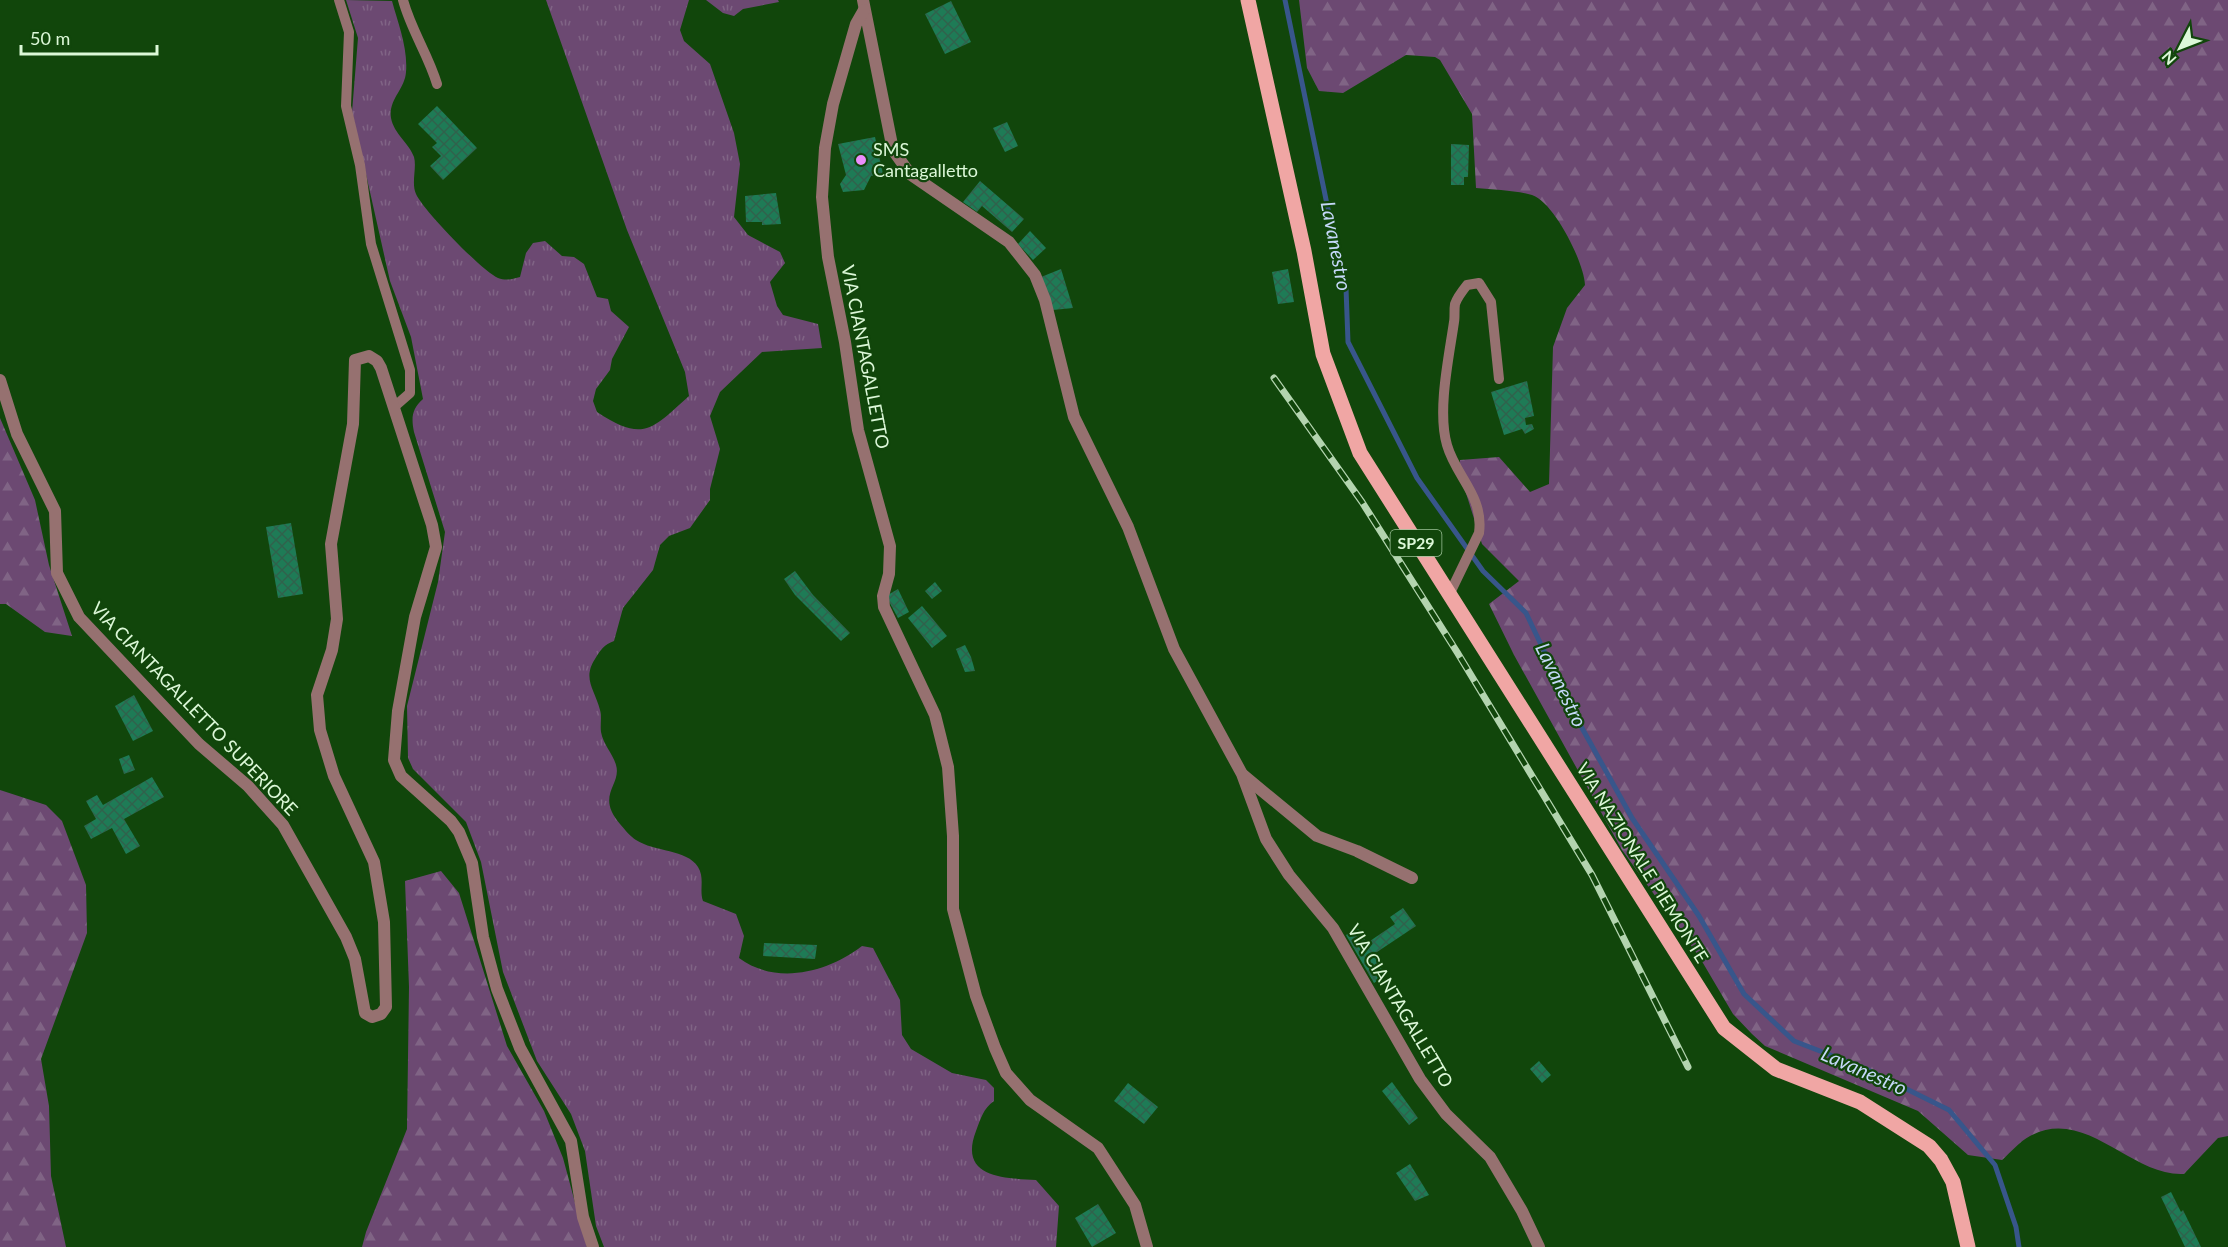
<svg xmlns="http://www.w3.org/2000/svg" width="2228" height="1247" font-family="Lato,sans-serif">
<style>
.grass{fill:url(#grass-tufts)}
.forest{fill:url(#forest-firs)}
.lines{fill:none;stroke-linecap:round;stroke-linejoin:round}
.stream{stroke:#38568b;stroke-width:5}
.building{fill:url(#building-cross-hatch)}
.lane{stroke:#967170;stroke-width:10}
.street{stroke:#967170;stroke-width:12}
.primary{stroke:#f0a6a4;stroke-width:15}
.rail-casing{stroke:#b3d4af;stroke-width:7}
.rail{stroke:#11460b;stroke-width:4.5;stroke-dasharray:14;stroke-linecap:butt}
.poi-dot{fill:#eb8dfb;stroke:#11460b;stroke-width:2}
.labels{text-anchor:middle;stroke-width:4.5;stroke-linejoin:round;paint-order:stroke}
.shield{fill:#11460b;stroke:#9fc39a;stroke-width:1.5}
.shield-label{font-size:16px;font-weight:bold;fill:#dcf8d8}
.poi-label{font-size:18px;fill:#dcf8d8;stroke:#11460b;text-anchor:start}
.street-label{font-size:18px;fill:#dcf8d8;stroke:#11460b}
.water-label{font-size:20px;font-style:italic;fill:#c5d8f8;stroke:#11460b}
</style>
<defs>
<pattern id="grass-tufts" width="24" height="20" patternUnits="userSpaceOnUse" patternTransform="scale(1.5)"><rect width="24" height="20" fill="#6c4972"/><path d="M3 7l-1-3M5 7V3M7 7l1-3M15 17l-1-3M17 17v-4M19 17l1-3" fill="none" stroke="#806485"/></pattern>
<pattern id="forest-firs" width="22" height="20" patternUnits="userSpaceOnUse" patternTransform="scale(1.5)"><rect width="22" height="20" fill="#6c4972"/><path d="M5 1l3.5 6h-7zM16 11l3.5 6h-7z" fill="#806485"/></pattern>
<pattern id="building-cross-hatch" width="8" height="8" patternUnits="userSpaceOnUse" patternTransform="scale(1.5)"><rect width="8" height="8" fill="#1e7b56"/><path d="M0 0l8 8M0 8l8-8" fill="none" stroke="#30624c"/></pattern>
</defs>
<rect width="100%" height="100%" fill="#11460b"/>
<g class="grass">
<path d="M 346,0 L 392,1 C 398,23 408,48 406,72 C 405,89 388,100 391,118 C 394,134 409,143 414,157 C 417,168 411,183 416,194 C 423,210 482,271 498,278 C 506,281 513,279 520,277 L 526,253 L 533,243 L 545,241 L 562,256 L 574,257 L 584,264 L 597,297 L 608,299 L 611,311 L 629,327 L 612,359 L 610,370 L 596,389 L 593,401 L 597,412 C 644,443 652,429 689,396 L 685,372 L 627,230 L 546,0 L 689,0 L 680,30 L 684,41 L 710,64 L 734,133 L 740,164 L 734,217 L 748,235 L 780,252 L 785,263 L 770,282 L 777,306 L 783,315 L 818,324 L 822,348 L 762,352 L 720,392 L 710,416 L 720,449 L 710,489 L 710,500 L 690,528 L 669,536 L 660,545 L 653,570 L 623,608 L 614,641 C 604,645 601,649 595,659 C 582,679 595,690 600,710 C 602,717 600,725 601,732 C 603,744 613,754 616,765 C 622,785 595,795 620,824 C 625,830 631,837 636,840 C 654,852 687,849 698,867 C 705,878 699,890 703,901 L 736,914 L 744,936 L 739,958 C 777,986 828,972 862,946 L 873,948 L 900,1000 L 902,1035 L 911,1049 L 952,1073 L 986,1080 L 994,1088 L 994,1101 C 983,1109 981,1118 976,1131 C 958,1178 1004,1178 1036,1180 L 1059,1206 L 1056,1247 L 604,1247 L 596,1226 L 585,1151 L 571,1114 L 537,1061 L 503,972 L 481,862 L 466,822 L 413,769 L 408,758 L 407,706 L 438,582 L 445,532 L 414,432 C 411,417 412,409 423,399 L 411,337 L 390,281 L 352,112 L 358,38 Z"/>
<path d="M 706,0 L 778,0 L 779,2 L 743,9 L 734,16 L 723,13 Z"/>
</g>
<g class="forest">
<path d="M 1299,0 L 2228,0 L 2228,1136 L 2218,1138 L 2184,1174 C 2131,1177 2086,1106 2030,1136 C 2020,1141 2011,1152 2002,1160 L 1968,1155 L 1918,1111 L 1765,1046 L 1752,1034 L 1733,1014 L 1700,958 L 1622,850 L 1514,655 L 1489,604 L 1519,581 L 1482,544 L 1460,474 L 1460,460 L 1499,457 L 1530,492 L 1549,484 L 1553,347 L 1567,308 L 1585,285 C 1584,262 1554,202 1532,195 C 1515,190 1494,190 1476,188 L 1472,114 L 1440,60 L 1435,57 L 1406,55 L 1343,93 L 1319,91 L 1307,68 Z"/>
<path d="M 0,418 L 35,500 L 49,565 L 72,636 L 45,632 L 6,604 L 0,604 Z"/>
<path d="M 0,790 L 46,805 L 62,821 L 86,885 L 87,933 L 41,1059 L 49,1106 L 51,1176 L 66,1247 L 0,1247 Z"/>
<path d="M 441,871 L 459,893 L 507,1046 L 544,1111 L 563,1158 L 587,1247 L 362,1247 L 366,1232 L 407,1129 L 409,987 L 405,881 Z"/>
</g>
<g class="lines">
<path class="stream" d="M 1285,0 L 1337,253 L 1346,288 L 1348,342 L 1417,478 L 1483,571 L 1526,613 L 1572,710 L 1632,818 L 1699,916 L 1744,994 L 1794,1041 L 1864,1068 L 1949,1110 L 1995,1165 L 2016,1227 L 2019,1247"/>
</g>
<g class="building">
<path d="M 951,1 L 971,42 L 945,54 L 925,14 Z"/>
<path d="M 437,106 L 477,148 L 443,180 L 430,166 L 441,156 L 432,147 L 437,143 L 418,124 Z"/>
<path d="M 1007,122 L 1018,146 L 1005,152 L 993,128 Z"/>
<path d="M 875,137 L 883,174 L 871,176 L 864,190 L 843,192 L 840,184 L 846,175 L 838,144 Z"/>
<path d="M 1451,144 L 1469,145 L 1468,177 L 1464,177 L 1464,185 L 1451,185 Z"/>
<path d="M 980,181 L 1024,219 L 1012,232 L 982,206 L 977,212 L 963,202 Z"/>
<path d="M 776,193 L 781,224 L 762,225 L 762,222 L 746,222 L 745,196 Z"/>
<path d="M 1030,231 L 1046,248 L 1033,260 L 1018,244 Z"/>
<path d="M 1061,269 L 1073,308 L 1053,310 L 1041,277 Z"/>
<path d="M 1288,269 L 1294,302 L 1278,304 L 1272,272 Z"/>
<path d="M 1527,381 L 1534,416 L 1525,418 L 1526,425 L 1532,424 L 1534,429 L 1525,434 L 1522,429 L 1504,435 L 1491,392 Z"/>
<path d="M 291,523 L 303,594 L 278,598 L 266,527 Z"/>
<path d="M 795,571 L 813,595 L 850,633 L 841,641 L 795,595 L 784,579 Z"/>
<path d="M 935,582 L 942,591 L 932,599 L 925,591 Z"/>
<path d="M 898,589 L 909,612 L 898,618 L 886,596 Z"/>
<path d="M 922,606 L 947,636 L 932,648 L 908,618 Z"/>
<path d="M 965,645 L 971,657 L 975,671 L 965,672 L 956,649 Z"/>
<path d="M 134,695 L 153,731 L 133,741 L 115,706 Z"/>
<path d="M 129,755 L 135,770 L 124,774 L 119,759 Z"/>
<path d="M 152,777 L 164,797 L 124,819 L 140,846 L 126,854 L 112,828 L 91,839 L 84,826 L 96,819 L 86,801 L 97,795 L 103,805 Z"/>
<path d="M 1403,908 L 1416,926 L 1374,954 L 1385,976 L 1374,983 L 1346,935 L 1357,927 L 1367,943 L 1395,924 L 1390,917 Z"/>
<path d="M 764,943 L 817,945 L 815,959 L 763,956 Z"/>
<path d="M 1539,1061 L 1551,1075 L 1542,1083 L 1530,1069 Z"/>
<path d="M 1392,1082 L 1418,1118 L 1409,1125 L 1382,1091 Z"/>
<path d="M 1128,1083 L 1158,1107 L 1144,1124 L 1114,1101 Z"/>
<path d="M 1410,1164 L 1429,1195 L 1415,1201 L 1396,1173 Z"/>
<path d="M 2171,1192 L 2181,1212 L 2183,1210 L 2201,1247 L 2185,1247 L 2161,1197 Z"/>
<path d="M 1098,1204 L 1116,1233 L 1092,1247 L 1075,1218 Z"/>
</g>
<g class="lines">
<g class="lane">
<path d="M 339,0 L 349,32 L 346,106 L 360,165 L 371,244 L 410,370 L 410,393 L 394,407"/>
<path d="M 403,0 C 411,30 428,54 437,84"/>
<path d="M 1449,595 L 1479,533 C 1484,496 1456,477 1447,445 C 1437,411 1449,357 1454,322 C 1455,317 1454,310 1455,304 C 1457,298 1463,290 1467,285 L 1479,283 L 1491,302 L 1499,379"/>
</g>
<g class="street">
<path d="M 863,0 L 893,150 L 910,174 L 1009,242 L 1035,275 L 1045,300 L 1074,417 L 1128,527 L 1174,649 L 1242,774 L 1266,839 L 1289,875 L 1333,928 L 1420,1079 L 1446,1114 L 1490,1157 L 1522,1211 L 1539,1247"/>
<path d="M 864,10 L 856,24 L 833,104 L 825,148 L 822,197 L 828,257 L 845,342 L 858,430 L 890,546 L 889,574 L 883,596 L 884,607 L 935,715 L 948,767 L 953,836 L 953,909 L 976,996 L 995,1048 L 1006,1073 L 1030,1100 L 1098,1148 L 1135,1205 L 1147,1247"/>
<path d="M 0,380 L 17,434 L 55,511 L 57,573 L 79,617 L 199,744 L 248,786 L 283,825 L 346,937 L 355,959 L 365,1013 L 372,1017 L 381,1014 L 386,1007 L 384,922 L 374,862 L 334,776 L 320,730 L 317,695 L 332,650 L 337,619 L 331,544 L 353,424 L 355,360 L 369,356 L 377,361 L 381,368 L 432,525 L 436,547 L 415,617 L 398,711 L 394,760 L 401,776 L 451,821 L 459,832 L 472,863 L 483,937 L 497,989 L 520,1048 L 571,1141 L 583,1217 L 593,1247"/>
<path d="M 1243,775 L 1317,836 L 1357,851 L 1412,878"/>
</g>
<path class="primary" d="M 1248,0 L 1304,251 L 1323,354 L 1360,453 L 1724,1028 L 1776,1069 L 1860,1102 L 1929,1146 L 1941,1160 L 1953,1182 L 1968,1247"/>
<defs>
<path id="rail" d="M 1274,378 L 1362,502 L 1457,652 L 1592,875 L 1688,1067"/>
</defs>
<use href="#rail" class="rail-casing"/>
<use href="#rail" class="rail"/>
</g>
<circle class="poi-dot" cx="861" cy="160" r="6"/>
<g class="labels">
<rect class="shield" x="1390.5" y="530" width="51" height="26" rx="4.5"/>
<g class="shield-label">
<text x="1416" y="549">SP29</text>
</g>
<g class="poi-label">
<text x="873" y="156">SMS<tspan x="873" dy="21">Cantagalletto</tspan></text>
</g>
<g class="street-label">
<text transform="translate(865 357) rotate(79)" y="6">VIA CIANTAGALLETTO</text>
<text transform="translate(194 709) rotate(46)" y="6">VIA CIANTAGALLETTO SUPERIORE</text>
<text transform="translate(1642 863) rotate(58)" y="6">VIA NAZIONALE PIEMONTE</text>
<text transform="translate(1400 1006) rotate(59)" y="6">VIA CIANTAGALLETTO</text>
</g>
<g class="water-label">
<text transform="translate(1336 246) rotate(79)" y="7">Lavanestro</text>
<text transform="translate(1561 685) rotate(64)" y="7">Lavanestro</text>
<text transform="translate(1864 1071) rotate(24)" y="7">Lavanestro</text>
</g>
</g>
<g transform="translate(2180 48) rotate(228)" stroke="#11460b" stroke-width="4.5" paint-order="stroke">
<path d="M0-4.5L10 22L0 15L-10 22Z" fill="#dcf8d8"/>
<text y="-9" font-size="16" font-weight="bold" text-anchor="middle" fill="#dcf8d8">N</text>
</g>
<path d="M21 45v9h136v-9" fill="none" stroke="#dcf8d8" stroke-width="3"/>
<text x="30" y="45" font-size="18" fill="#dcf8d8" stroke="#11460b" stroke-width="4.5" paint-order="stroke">50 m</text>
</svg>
